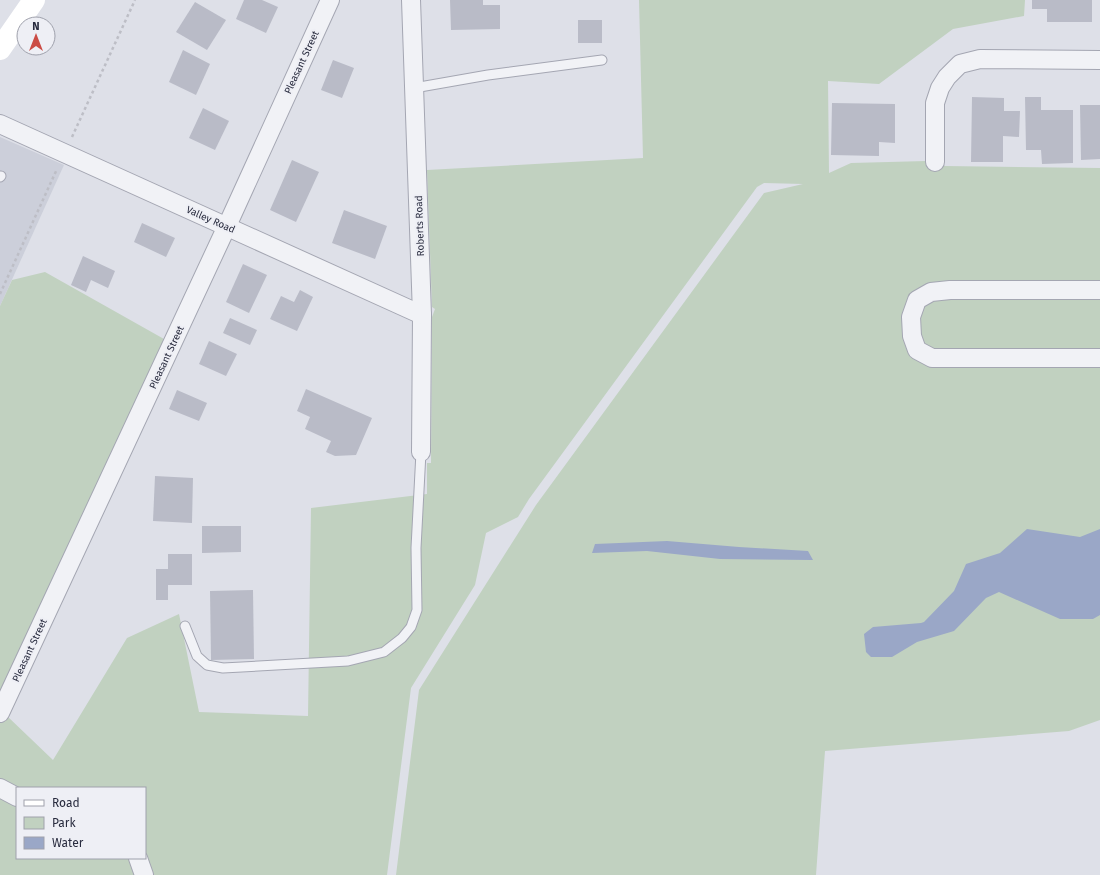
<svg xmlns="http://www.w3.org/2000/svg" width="1100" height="875" font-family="'Fira Sans',sans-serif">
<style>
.built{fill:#cccfda}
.green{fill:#c1d1c0;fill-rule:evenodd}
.water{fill:#9aa7c7}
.building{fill:#b9bbc7}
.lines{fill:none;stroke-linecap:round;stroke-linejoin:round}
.lane-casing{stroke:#a4a6b2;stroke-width:11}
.street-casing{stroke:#a4a6b2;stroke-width:20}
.path{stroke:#bdbec6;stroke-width:2.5;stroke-dasharray:3 3;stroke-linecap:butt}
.lane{stroke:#f1f2f6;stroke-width:9}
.street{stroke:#f1f2f6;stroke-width:18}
.secondary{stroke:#fff;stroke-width:22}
.labels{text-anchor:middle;stroke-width:4;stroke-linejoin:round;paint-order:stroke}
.street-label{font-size:10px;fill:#282b3e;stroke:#eeeff5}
</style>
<rect width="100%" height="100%" fill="#dee0e8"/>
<path class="built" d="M 0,137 L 64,165 L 0,306 Z"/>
<path class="green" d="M 639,0 L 1025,0 L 1024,16 L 953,29 L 879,84 L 828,81 L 829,173 L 851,163 L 926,161 L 945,166 L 1100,168 L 1100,720 L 1069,731 L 825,751 L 816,875 L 396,875 L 419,690 L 536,505 L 764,193 L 803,184 L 764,183 L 757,187 L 529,499 L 518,517 L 486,533 L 475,585 L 411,688 L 387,875 L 0,875 L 0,306 L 12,280 L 45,272 L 164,339 L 113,450 L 112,455 L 110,500 L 6,715 L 53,760 L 127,638 L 179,614 L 199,712 L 308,716 L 311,508 L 427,494 L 427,463 L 431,463 L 432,317 L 435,309 L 432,307 L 427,170 L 643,158 ZM 17,788 L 145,788 L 145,858 L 17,858 Z"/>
<g class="water">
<path d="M 1027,529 L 1080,537 L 1100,529 L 1100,615 L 1093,619 L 1060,619 L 999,592 L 986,598 L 954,631 L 917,642 L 892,657 L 871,657 L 866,652 L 864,634 L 873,627 L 921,623 L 924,622 L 954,591 L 966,564 L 1000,553 Z"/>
<path d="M 667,541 L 739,547 L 808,551 L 813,560 L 720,559 L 647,551 L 592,553 L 595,544 Z"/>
</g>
<g class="building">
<path d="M 244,0 L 262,0 L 278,7 L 266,33 L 236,19 Z"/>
<path d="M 450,0 L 483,0 L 483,5 L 500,5 L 500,29 L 451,30 Z"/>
<path d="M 1032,0 L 1092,0 L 1092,22 L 1047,22 L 1047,9 L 1032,9 Z"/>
<path d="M 195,2 L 226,20 L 207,50 L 176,32 Z"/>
<rect x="578" y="20" width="24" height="23"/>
<path d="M 183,50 L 210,64 L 196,95 L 169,82 Z"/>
<path d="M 333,60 L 354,68 L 342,98 L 321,90 Z"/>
<path d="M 972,97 L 1004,98 L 1004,111 L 1020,111 L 1019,137 L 1003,136 L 1003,162 L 971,162 Z"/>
<path d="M 1025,97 L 1041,97 L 1041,110 L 1073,110 L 1073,163 L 1042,164 L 1041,150 L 1026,150 Z"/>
<path d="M 832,103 L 895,104 L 895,143 L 879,142 L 879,156 L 831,155 Z"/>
<path d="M 1080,105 L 1100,105 L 1100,159 L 1081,160 Z"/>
<path d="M 203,108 L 229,121 L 215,150 L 189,138 Z"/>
<path d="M 292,160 L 319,172 L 296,222 L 270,210 Z"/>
<path d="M 344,210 L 387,226 L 375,259 L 332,243 Z"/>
<path d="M 142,223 L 175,238 L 166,257 L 134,242 Z"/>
<path d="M 83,256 L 115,271 L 108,288 L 91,280 L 86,292 L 71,285 Z"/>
<path d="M 243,264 L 267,275 L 249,313 L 226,302 Z"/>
<path d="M 300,290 L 313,297 L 297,331 L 270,319 L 281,296 L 294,302 Z"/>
<path d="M 230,318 L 257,330 L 250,345 L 223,333 Z"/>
<path d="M 209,341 L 237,354 L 226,376 L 199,364 Z"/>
<path d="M 306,389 L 372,418 L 356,455 L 335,456 L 326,452 L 331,441 L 305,429 L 310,417 L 297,411 Z"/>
<path d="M 177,390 L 207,403 L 199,421 L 169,409 Z"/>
<path d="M 155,476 L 193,478 L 192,523 L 153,521 Z"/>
<path d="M 202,526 L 241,526 L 241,552 L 202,553 Z"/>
<path d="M 168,554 L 192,554 L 192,585 L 168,585 L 168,600 L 156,600 L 156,569 L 168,569 Z"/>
<path d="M 253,590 L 254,659 L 211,660 L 210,591 Z"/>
</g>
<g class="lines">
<defs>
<g id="lane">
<path d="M 414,88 L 488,75 L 602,60"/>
<path d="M 0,177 L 1,176"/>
<path d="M 185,626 L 197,656 L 207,665 L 223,668 L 348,661 L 384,652 L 402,638 L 411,627 L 417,610 L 416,548 L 421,452"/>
</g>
<g id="street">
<path d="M 411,0 L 422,315 L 421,452"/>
<path d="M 0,124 L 422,315"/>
<path d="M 935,162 L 935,103 L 940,88 L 947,77 L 960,64 L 980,59 L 1100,60"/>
<path d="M 1100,290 L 950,290 L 931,292 L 917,300 L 911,317 L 912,336 L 917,350 L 932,358 L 1100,358"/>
<path d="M 0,713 L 227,226 L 330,0"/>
<path d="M 0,788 L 17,797"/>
<path d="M 138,858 L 144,875"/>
</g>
</defs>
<use href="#lane" class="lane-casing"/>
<use href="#street" class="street-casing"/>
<g class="path">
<path d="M 72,137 L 135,0"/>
<path d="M 0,294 L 57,169"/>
</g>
<use href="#lane" class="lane"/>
<use href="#street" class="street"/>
<path class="secondary" d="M 0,49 L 34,0"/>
</g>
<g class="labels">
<g class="street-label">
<text transform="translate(301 62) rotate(-65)" y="4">Pleasant Street</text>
<text transform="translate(211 219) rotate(24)" y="4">Valley Road</text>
<text transform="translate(419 226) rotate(-92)" y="4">Roberts Road</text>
<text transform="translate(166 357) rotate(-65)" y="4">Pleasant Street</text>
<text transform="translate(29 650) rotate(-65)" y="4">Pleasant Street</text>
</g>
</g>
<rect x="16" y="787" width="130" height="72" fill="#eeeff5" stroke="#9fa1ac"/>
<rect x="24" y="800" width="20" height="6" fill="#ffffff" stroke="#9fa1ac"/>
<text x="52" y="807" font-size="12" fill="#282b3e">Road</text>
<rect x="24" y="817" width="20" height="12" fill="#c1d1c0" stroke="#9fa1ac"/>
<text x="52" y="827" font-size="12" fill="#282b3e">Park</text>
<rect x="24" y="837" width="20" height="12" fill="#9aa7c7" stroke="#9fa1ac"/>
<text x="52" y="847" font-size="12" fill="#282b3e">Water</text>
<g transform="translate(36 36)"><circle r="19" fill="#eeeff5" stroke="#9fa1ac"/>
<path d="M0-3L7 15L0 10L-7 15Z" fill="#cb4c45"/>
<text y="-6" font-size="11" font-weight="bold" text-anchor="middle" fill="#282b3e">N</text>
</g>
</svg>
